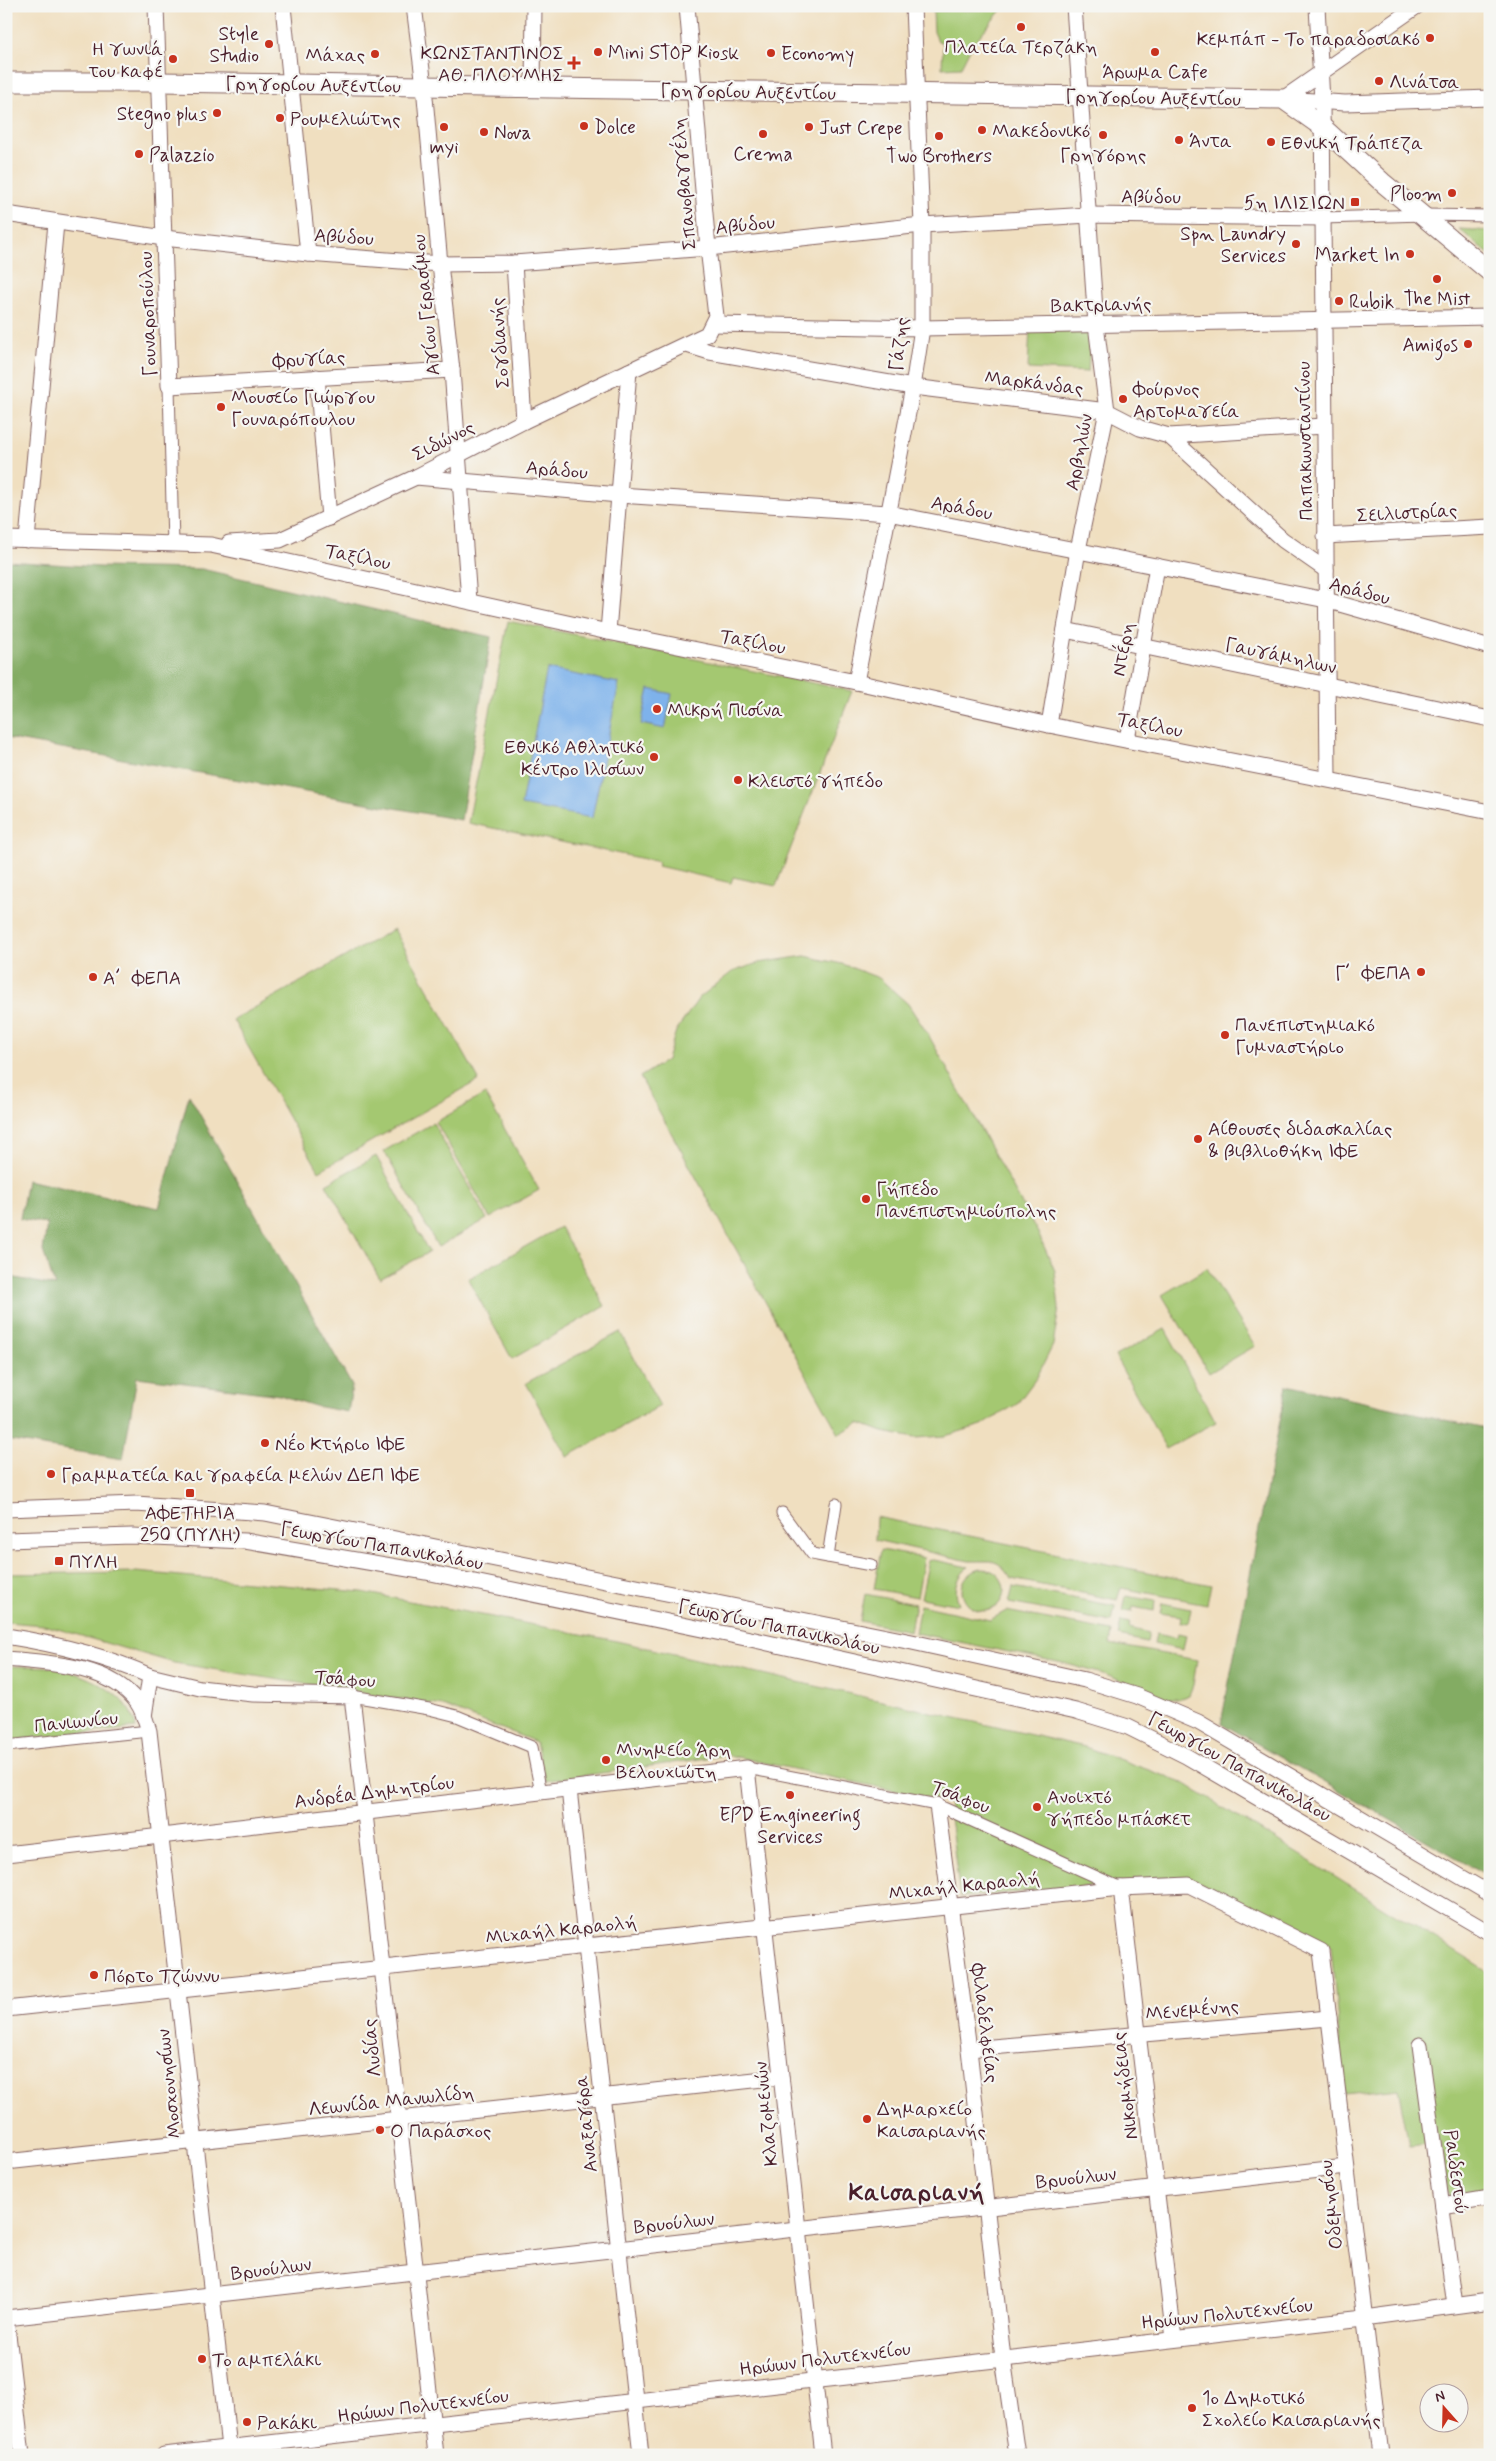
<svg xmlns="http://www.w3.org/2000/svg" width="1496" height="2461" font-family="Mynerve,sans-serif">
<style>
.green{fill:#a4c871;stroke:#77744e}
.forest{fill:#83ac63;stroke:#666647}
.water{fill:#7eb2eb;stroke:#64688b}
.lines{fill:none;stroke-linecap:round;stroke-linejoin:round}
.pedestrian-casing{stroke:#84625f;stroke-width:13}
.minor-casing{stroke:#84625f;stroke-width:17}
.tertiary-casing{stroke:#84625f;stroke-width:21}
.pedestrian{stroke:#fff;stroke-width:11}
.minor{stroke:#fff;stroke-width:15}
.tertiary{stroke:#fff;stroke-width:19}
.poi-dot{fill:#c8321e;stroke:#f6f6f2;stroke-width:2}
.labels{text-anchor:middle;stroke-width:4.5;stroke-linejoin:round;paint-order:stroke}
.poi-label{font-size:19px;fill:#4a1f2b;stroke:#f6f6f2;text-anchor:start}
.street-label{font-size:19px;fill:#4a1f2b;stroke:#f6f6f2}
.district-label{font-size:24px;font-weight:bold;letter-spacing:1px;fill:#4a1f2b;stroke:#f6f6f2}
</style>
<rect width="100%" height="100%" fill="#f6f6f2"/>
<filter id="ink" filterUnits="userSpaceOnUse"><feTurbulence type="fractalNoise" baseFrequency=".02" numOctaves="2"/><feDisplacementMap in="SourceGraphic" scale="10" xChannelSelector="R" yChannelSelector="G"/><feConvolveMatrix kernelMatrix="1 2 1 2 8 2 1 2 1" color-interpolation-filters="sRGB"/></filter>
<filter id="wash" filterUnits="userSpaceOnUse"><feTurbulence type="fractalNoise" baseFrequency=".0096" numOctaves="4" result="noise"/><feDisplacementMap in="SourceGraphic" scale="20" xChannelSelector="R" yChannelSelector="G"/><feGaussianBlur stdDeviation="1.12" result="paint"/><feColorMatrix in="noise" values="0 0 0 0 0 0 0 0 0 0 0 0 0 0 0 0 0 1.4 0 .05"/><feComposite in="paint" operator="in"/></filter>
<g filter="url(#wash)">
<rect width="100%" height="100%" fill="#f0dfc0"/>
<g class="green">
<path d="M 1002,9 L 972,45 L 961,67 L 942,68 L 943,43 L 938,41 L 934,32 L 933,11 Z"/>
<path d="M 1459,229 L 1490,231 L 1490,255 Z"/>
<path d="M 1030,326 L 1091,330 L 1088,372 L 1028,369 Z"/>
<path d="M 508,621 L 852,691 L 776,886 L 733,877 L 731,883 L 658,866 L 659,862 L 468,823 Z"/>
<path d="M 394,929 L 479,1080 L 319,1171 L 233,1020 Z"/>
<path d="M 805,956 L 842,964 L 879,978 L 908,1004 L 929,1036 L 1038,1233 L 1055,1271 L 1059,1308 L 1053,1345 L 1037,1377 L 1017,1404 L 982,1425 L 945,1436 L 915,1438 L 883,1432 L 859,1423 L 839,1434 L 640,1077 L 667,1060 L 676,1031 L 699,998 L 732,972 L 758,963 Z"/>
<path d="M 485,1094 L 539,1190 L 490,1218 L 436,1122 Z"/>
<path d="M 433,1123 L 487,1219 L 438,1247 L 384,1151 Z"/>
<path d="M 376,1156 L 429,1252 L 380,1279 L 326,1184 Z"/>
<path d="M 560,1227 L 605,1306 L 512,1359 L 468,1279 Z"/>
<path d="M 1207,1268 L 1255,1346 L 1209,1373 L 1162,1295 Z"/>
<path d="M 1165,1329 L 1216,1422 L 1166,1449 L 1115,1356 Z"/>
<path d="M 620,1332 L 660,1406 L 567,1457 L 526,1383 Z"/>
<path d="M 876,1517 L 1211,1585 L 1207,1604 L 1121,1588 L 1117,1600 L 1012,1579 L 999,1564 L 992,1561 L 969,1561 L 875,1540 Z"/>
<path d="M 881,1550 L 924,1558 L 917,1597 L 874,1589 Z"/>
<path d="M 929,1559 L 968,1567 C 957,1578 953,1589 959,1605 L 921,1598 Z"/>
<circle cx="983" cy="1590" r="21"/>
<path d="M 136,1572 L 362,1592 L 612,1640 L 1085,1747 L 1182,1782 L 1490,1973 L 1490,2193 L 1449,2200 L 1439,2142 L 1409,2145 L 1398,2088 L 1344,2094 L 1331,1946 L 1191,1878 L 960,1897 L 948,1802 L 728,1755 L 545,1781 L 536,1742 L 443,1706 L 174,1663 L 44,1625 L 6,1622 L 6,1574 Z"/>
<path d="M 1013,1587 L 1115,1606 L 1112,1622 L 1009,1603 Z"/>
<path d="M 865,1594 L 915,1604 L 910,1631 L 860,1621 Z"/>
<path d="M 1126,1596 L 1155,1601 L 1154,1611 L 1133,1607 L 1132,1612 L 1123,1611 Z"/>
<path d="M 1162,1603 L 1191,1609 L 1188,1623 L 1180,1622 L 1181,1616 L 1160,1613 Z"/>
<path d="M 920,1605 L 990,1620 L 1006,1611 L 1112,1631 L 1110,1644 L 1197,1660 L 1193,1685 L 1189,1695 L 1178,1699 L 1168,1699 L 1103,1674 L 1063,1663 L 915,1633 Z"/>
<path d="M 1121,1621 L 1130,1623 L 1129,1628 L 1149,1633 L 1147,1642 L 1118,1636 Z"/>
<path d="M 1178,1633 L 1186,1635 L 1183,1650 L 1154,1644 L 1156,1634 L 1176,1638 Z"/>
<path d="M 6,1666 C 24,1667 44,1665 61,1669 C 91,1677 131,1695 136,1728 L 6,1741 Z"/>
</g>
<g class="forest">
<path d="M 6,561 L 100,567 L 202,569 L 491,637 L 461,820 L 6,738 Z"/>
<path d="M 189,1095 L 352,1386 L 348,1412 L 315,1406 L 280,1395 L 137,1377 L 123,1459 L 6,1440 L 6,1276 L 55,1286 L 43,1251 L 47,1224 L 20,1219 L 27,1180 L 159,1208 Z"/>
<path d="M 1287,1385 L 1490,1430 L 1490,1877 L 1221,1723 Z"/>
</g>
<g class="water">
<path d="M 547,669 L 619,683 L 592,818 L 521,805 Z"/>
<path d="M 649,689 L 672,694 L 665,729 L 641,724 Z"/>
</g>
</g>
<g filter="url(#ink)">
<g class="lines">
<defs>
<g id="pedestrian">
<path d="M 1322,218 L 1424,215 L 1490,216"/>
<path d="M 169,386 L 173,545"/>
<path d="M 782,1513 L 812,1554 L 871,1565"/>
<path d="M 828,1557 L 836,1504"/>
<path d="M 352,1696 L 429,1709 L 457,1716 L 532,1747 L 541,1792"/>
<path d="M 6,1746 L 149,1731"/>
<path d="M 747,1768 L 937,1805 L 1121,1888"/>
</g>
<g id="minor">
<path d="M 156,6 L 169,386 L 452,370"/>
<path d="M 283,6 L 308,254"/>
<path d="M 414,6 L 424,86 L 440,264 L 452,370 L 469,601"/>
<path d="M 1317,6 L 1322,102 L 1328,779"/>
<path d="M 533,87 L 534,6"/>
<path d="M 1283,99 L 1345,103 L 1490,98"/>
<path d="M 1283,99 L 1417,6"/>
<path d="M 6,214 L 164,238 L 308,254 L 440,264 L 514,263 L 708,248 L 922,225 L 1089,215 L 1322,218"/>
<path d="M 514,263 L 524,421"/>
<path d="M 713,324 L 922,328 L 1490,317"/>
<path d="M 687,345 L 710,352 L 913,387 L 1107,411 L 1140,428 L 1169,436 L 1283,540 L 1326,570"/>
<path d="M 317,377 L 329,518"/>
<path d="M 1169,436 L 1324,426"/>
<path d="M 416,477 L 619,495 L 888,513 L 1326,600 L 1490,647"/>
<path d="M 1325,536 L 1490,527"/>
<path d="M 6,539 L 211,545 L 608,632 L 856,682 L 1049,725 L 1490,812"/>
<path d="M 27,540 L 56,223"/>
<path d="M 229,543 L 280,540 L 416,477 L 524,421 L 707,334 L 716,316 L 708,248 L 687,6"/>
<path d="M 1065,630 L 1490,719"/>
<path d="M 608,632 L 629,371"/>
<path d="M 856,682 L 913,387 L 922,328 L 922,225 L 913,6"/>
<path d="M 1049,725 L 1078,550 L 1107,411 L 1096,325 L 1074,6"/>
<path d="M 1127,740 L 1157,566"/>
<path d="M 6,1509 L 136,1504 L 265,1513 L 912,1642 L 1085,1680 L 1137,1696 L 1198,1722 L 1490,1894"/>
<path d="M 6,1540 L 132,1536 L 245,1541 L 426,1572 L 755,1640 L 1076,1711 L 1128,1727 L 1186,1756 L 1490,1933"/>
<path d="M 6,1636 C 56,1644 104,1655 150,1676"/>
<path d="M 6,1659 C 48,1663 110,1665 137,1702 C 143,1710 146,1721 149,1731 L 229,2448"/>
<path d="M 144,1717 L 150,1676 L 200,1688 L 253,1694 L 352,1696 L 436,2455"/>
<path d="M 569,1789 L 641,2455"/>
<path d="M 937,1805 L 969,2049 L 1003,2358 L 1017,2455"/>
<path d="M 6,1854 L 747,1768 L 823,2455"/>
<path d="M 1121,1888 L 1174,2339"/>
<path d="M 6,2009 L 1121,1888 L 1189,1885 L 1321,1951 L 1381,2455"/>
<path d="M 1420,2045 L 1455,2305"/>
<path d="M 969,2049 L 1329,2018"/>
<path d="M 6,2162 L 781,2077"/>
<path d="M 1442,2206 L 1490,2198"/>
<path d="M 6,2317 L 22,2455"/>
<path d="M 6,2318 L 1346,2167"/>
<path d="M 164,2455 L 1364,2318 L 1490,2301"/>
</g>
<path id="tertiary" d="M 6,82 L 160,82 L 1283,99 L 1321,126 L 1382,182 L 1490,272"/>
</defs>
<use href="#pedestrian" class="pedestrian-casing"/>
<use href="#minor" class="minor-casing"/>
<use href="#tertiary" class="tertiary-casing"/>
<use href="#pedestrian" class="pedestrian"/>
<use href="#minor" class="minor"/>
<use href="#tertiary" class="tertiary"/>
</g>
</g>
<g class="poi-dot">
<circle cx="1021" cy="27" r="5"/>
<circle cx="1430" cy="38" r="5"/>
<circle cx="269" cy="44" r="5"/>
<circle cx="598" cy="52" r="5"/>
<circle cx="1155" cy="52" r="5"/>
<circle cx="771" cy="53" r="5"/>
<circle cx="375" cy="54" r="5"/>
<circle cx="173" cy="59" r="5"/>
<path d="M571.5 55.5h5v5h5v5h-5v5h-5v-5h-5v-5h5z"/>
<circle cx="1379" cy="81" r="5"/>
<circle cx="217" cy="113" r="5"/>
<circle cx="280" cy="118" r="5"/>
<circle cx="584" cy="126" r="5"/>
<circle cx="444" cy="127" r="5"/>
<circle cx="809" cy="127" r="5"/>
<circle cx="982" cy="130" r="5"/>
<circle cx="484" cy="132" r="5"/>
<circle cx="763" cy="134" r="5"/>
<circle cx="1103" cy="135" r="5"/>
<circle cx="939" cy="136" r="5"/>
<circle cx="1179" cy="140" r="5"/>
<circle cx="1271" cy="142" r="5"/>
<circle cx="139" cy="154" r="5"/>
<circle cx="1452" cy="193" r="5"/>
<rect x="1350" y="197" width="10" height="10" rx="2.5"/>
<circle cx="1296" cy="244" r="5"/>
<circle cx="1410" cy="254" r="5"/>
<circle cx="1437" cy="279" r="5"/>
<circle cx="1339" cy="301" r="5"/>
<circle cx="1468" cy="344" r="5"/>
<circle cx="1123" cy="399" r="5"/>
<circle cx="221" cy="407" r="5"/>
<circle cx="657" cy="709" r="5"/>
<circle cx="654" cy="757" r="5"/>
<circle cx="738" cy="780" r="5"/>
<circle cx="1421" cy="972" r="5"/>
<circle cx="93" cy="977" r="5"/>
<circle cx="1225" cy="1035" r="5"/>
<circle cx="1198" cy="1139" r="5"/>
<circle cx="866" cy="1199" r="5"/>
<circle cx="265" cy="1443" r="5"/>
<circle cx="51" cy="1474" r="5"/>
<rect x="185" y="1488" width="10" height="10" rx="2.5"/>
<rect x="54" y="1556" width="10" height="10" rx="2.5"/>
<circle cx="606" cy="1760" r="5"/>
<circle cx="790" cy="1795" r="5"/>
<circle cx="1037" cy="1807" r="5"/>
<circle cx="94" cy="1975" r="5"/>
<circle cx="867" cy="2119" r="5"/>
<circle cx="380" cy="2130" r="5"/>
<circle cx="202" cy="2359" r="5"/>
<circle cx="1192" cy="2408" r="5"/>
<circle cx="247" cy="2422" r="5"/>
</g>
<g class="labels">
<g class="poi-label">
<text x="259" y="40" text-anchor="end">Style<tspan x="259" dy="22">Studio</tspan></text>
<text x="1420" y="45" text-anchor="end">Κεμπάπ - Το παραδοσιακό</text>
<text x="1021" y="53" text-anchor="middle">Πλατεία Τερζάκη</text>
<text x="163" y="55" text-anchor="end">Η γωνιά<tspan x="163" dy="22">του καφέ</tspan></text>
<text x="564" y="59" text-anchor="end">ΚΩΝΣΤΑΝΤΙΝΟΣ<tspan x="564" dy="22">ΑΘ. ΠΛΟΥΜΗΣ</tspan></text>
<text x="608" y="59">Mini STOP Kiosk</text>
<text x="781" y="60">Economy</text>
<text x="365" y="61" text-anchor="end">Μάχας</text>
<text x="1155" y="78" text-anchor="middle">Άρωμα Cafe</text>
<text x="1389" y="88">Λινάτσα</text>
<text x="207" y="120" text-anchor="end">Stegno plus</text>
<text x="290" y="125">Ρουμελιώτης</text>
<text x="594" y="133">Dolce</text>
<text x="819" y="134">Just Crepe</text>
<text x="992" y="137">Μακεδονικό</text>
<text x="494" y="139">Nova</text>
<text x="1189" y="147">Άντα</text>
<text x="1281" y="149">Εθνική Τράπεζα</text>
<text x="444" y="153" text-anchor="middle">myi</text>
<text x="763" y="160" text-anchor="middle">Crema</text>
<text x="149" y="161">Palazzio</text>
<text x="1103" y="161" text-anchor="middle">Γρηγόρης</text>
<text x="939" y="162" text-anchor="middle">Two Brothers</text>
<text x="1442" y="200" text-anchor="end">Ploom</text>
<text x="1345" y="209" text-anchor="end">5η ΙΛΙΣΙΩΝ</text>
<text x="1286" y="240" text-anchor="end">Spn Laundry<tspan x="1286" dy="22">Services</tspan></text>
<text x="1400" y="261" text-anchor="end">Market In</text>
<text x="1437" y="305" text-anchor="middle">The Mist</text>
<text x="1349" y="308">Rubik</text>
<text x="1458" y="351" text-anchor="end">Amigos</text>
<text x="1133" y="395">Φούρνος<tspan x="1133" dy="22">Αρτομαγεία</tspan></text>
<text x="231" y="403">Μουσείο Γιώργου<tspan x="231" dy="22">Γουναρόπουλου</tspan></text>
<text x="667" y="716">Μικρή Πισίνα</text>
<text x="644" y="753" text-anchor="end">Εθνικό Αθλητικό<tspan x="644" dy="22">Κέντρο Ιλισίων</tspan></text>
<text x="748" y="787">Κλειστό γήπεδο</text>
<text x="1411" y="979" text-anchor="end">Γ΄ ΦΕΠΑ</text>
<text x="103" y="984">Α΄ ΦΕΠΑ</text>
<text x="1235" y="1031">Πανεπιστημιακό<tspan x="1235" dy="22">Γυμναστήριο</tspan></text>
<text x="1208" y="1135">Αίθουσες διδασκαλίας<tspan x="1208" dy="22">&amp; βιβλιοθήκη ΙΦΕ</tspan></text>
<text x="876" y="1195">Γήπεδο<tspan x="876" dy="22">Πανεπιστημιούπολης</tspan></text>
<text x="275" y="1450">Νέο Κτήριο ΙΦΕ</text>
<text x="61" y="1481">Γραμματεία και γραφεία μελών ΔΕΠ ΙΦΕ</text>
<text x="190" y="1519" text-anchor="middle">ΑΦΕΤΗΡΙΑ<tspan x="190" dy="22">250 (ΠΥΛΗ)</tspan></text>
<text x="69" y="1568">ΠΥΛΗ</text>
<text x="616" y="1756">Μνημείο Άρη<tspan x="616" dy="22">Βελουχιώτη</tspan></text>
<text x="1047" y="1803">Ανοιχτό<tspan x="1047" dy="22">γήπεδο μπάσκετ</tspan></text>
<text x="790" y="1821" text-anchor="middle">EPD Engineering<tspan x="790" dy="22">Services</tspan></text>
<text x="104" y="1982">Πόρτο Τζώννυ</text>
<text x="877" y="2115">Δημαρχείο<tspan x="877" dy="22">Καισαριανής</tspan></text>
<text x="390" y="2137">Ο Παράσχος</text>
<text x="212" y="2366">Το αμπελάκι</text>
<text x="1202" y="2404">1ο Δημοτικό<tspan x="1202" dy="22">Σχολείο Καισαριανής</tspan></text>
<text x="257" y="2429">Ρακάκι</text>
</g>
<g class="street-label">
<text transform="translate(313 84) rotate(1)" y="7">Γρηγορίου Αυξεντίου</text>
<text transform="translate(748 91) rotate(1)" y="7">Γρηγορίου Αυξεντίου</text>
<text transform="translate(1153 97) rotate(1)" y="7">Γρηγορίου Αυξεντίου</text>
<text transform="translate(683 184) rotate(-95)" y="7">Σπανοβαγγέλη</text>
<text transform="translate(1151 196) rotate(1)" y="7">Αβύδου</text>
<text transform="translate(745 224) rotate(-6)" y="7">Αβύδου</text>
<text transform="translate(344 236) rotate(4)" y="7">Αβύδου</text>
<text transform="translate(1101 304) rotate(-1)" y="7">Βακτριανής</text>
<text transform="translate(425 305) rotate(-96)" y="7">Αγίου Γερασίμου</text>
<text transform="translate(147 314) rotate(-92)" y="7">Γουναροπούλου</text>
<text transform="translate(499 343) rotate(-94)" y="7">Σογδιανής</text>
<text transform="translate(898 344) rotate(-83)" y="7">Γάζης</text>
<text transform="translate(309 358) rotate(-3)" y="7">Φρυγίας</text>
<text transform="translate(1034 382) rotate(7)" y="7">Μαρκάνδας</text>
<text transform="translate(443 440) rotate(-27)" y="7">Σιδώνος</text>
<text transform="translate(1304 441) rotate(-91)" y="7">Παπακωνσταντίνου</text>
<text transform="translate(1078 452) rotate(-79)" y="7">Αρβηλών</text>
<text transform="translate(557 469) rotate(5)" y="7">Αράδου</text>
<text transform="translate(962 507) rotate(11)" y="7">Αράδου</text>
<text transform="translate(1407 512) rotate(-3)" y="7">Σειλιστρίας</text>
<text transform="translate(358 556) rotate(12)" y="7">Ταξίλου</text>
<text transform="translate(1360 590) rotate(15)" y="7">Αράδου</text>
<text transform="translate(753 641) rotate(11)" y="7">Ταξίλου</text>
<text transform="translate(1122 649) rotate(-80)" y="7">Ντέρη</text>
<text transform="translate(1281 655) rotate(12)" y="7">Γαυγάμηλων</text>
<text transform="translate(1150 724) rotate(11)" y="7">Ταξίλου</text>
<text transform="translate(382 1545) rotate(10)" y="7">Γεωργίου Παπανικολάου</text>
<text transform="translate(779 1626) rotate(12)" y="7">Γεωργίου Παπανικολάου</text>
<text transform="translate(345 1678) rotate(4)" y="7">Τσάφου</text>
<text transform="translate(76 1721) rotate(-6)" y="7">Πανιωνίου</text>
<text transform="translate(1240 1766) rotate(29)" y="7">Γεωργίου Παπανικολάου</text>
<text transform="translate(374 1791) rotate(-7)" y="7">Ανδρέα Δημητρίου</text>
<text transform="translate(961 1796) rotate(21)" y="7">Τσάφου</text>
<text transform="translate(964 1885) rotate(-6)" y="7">Μιχαήλ Καραολή</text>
<text transform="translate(561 1929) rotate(-6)" y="7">Μιχαήλ Καραολή</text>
<text transform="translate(1192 2009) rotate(-5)" y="7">Μενεμένης</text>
<text transform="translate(986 2023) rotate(83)" y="7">Φιλαδελφείας</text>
<text transform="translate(371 2048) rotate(-96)" y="7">Λυδίας</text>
<text transform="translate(168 2084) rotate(-96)" y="7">Μοσχονησίων</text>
<text transform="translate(1124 2086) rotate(-97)" y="7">Νικομήδειας</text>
<text transform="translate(391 2100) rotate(-6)" y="7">Λεωνίδα Μανωλίδη</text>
<text transform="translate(765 2114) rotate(-96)" y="7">Κλαζομενών</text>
<text transform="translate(585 2124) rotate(-96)" y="7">Αναξαγόρα</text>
<text transform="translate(1457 2172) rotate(82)" y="7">Ραιδεστού</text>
<text transform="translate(1076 2177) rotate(-6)" y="7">Βρυούλων</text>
<text transform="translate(1330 2205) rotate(-97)" y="7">Οδεμησίου</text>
<text transform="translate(674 2222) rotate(-6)" y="7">Βρυούλων</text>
<text transform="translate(271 2268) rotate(-7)" y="7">Βρυούλων</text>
<text transform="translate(1227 2313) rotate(-6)" y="7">Ηρώων Πολυτεχνείου</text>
<text transform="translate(825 2358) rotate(-7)" y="7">Ηρώων Πολυτεχνείου</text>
<text transform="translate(423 2405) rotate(-7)" y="7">Ηρώων Πολυτεχνείου</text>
</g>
<g class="district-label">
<text x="917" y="2200">Καισαριανή</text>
</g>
</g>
<rect width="1496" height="2461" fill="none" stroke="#f6f6f2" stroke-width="25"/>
<g transform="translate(1444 2408) rotate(340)"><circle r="24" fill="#f6f6f2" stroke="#b1a0a2"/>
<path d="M0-4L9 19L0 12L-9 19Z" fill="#c8321e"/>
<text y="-8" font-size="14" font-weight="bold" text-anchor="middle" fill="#4a1f2b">N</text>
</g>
</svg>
